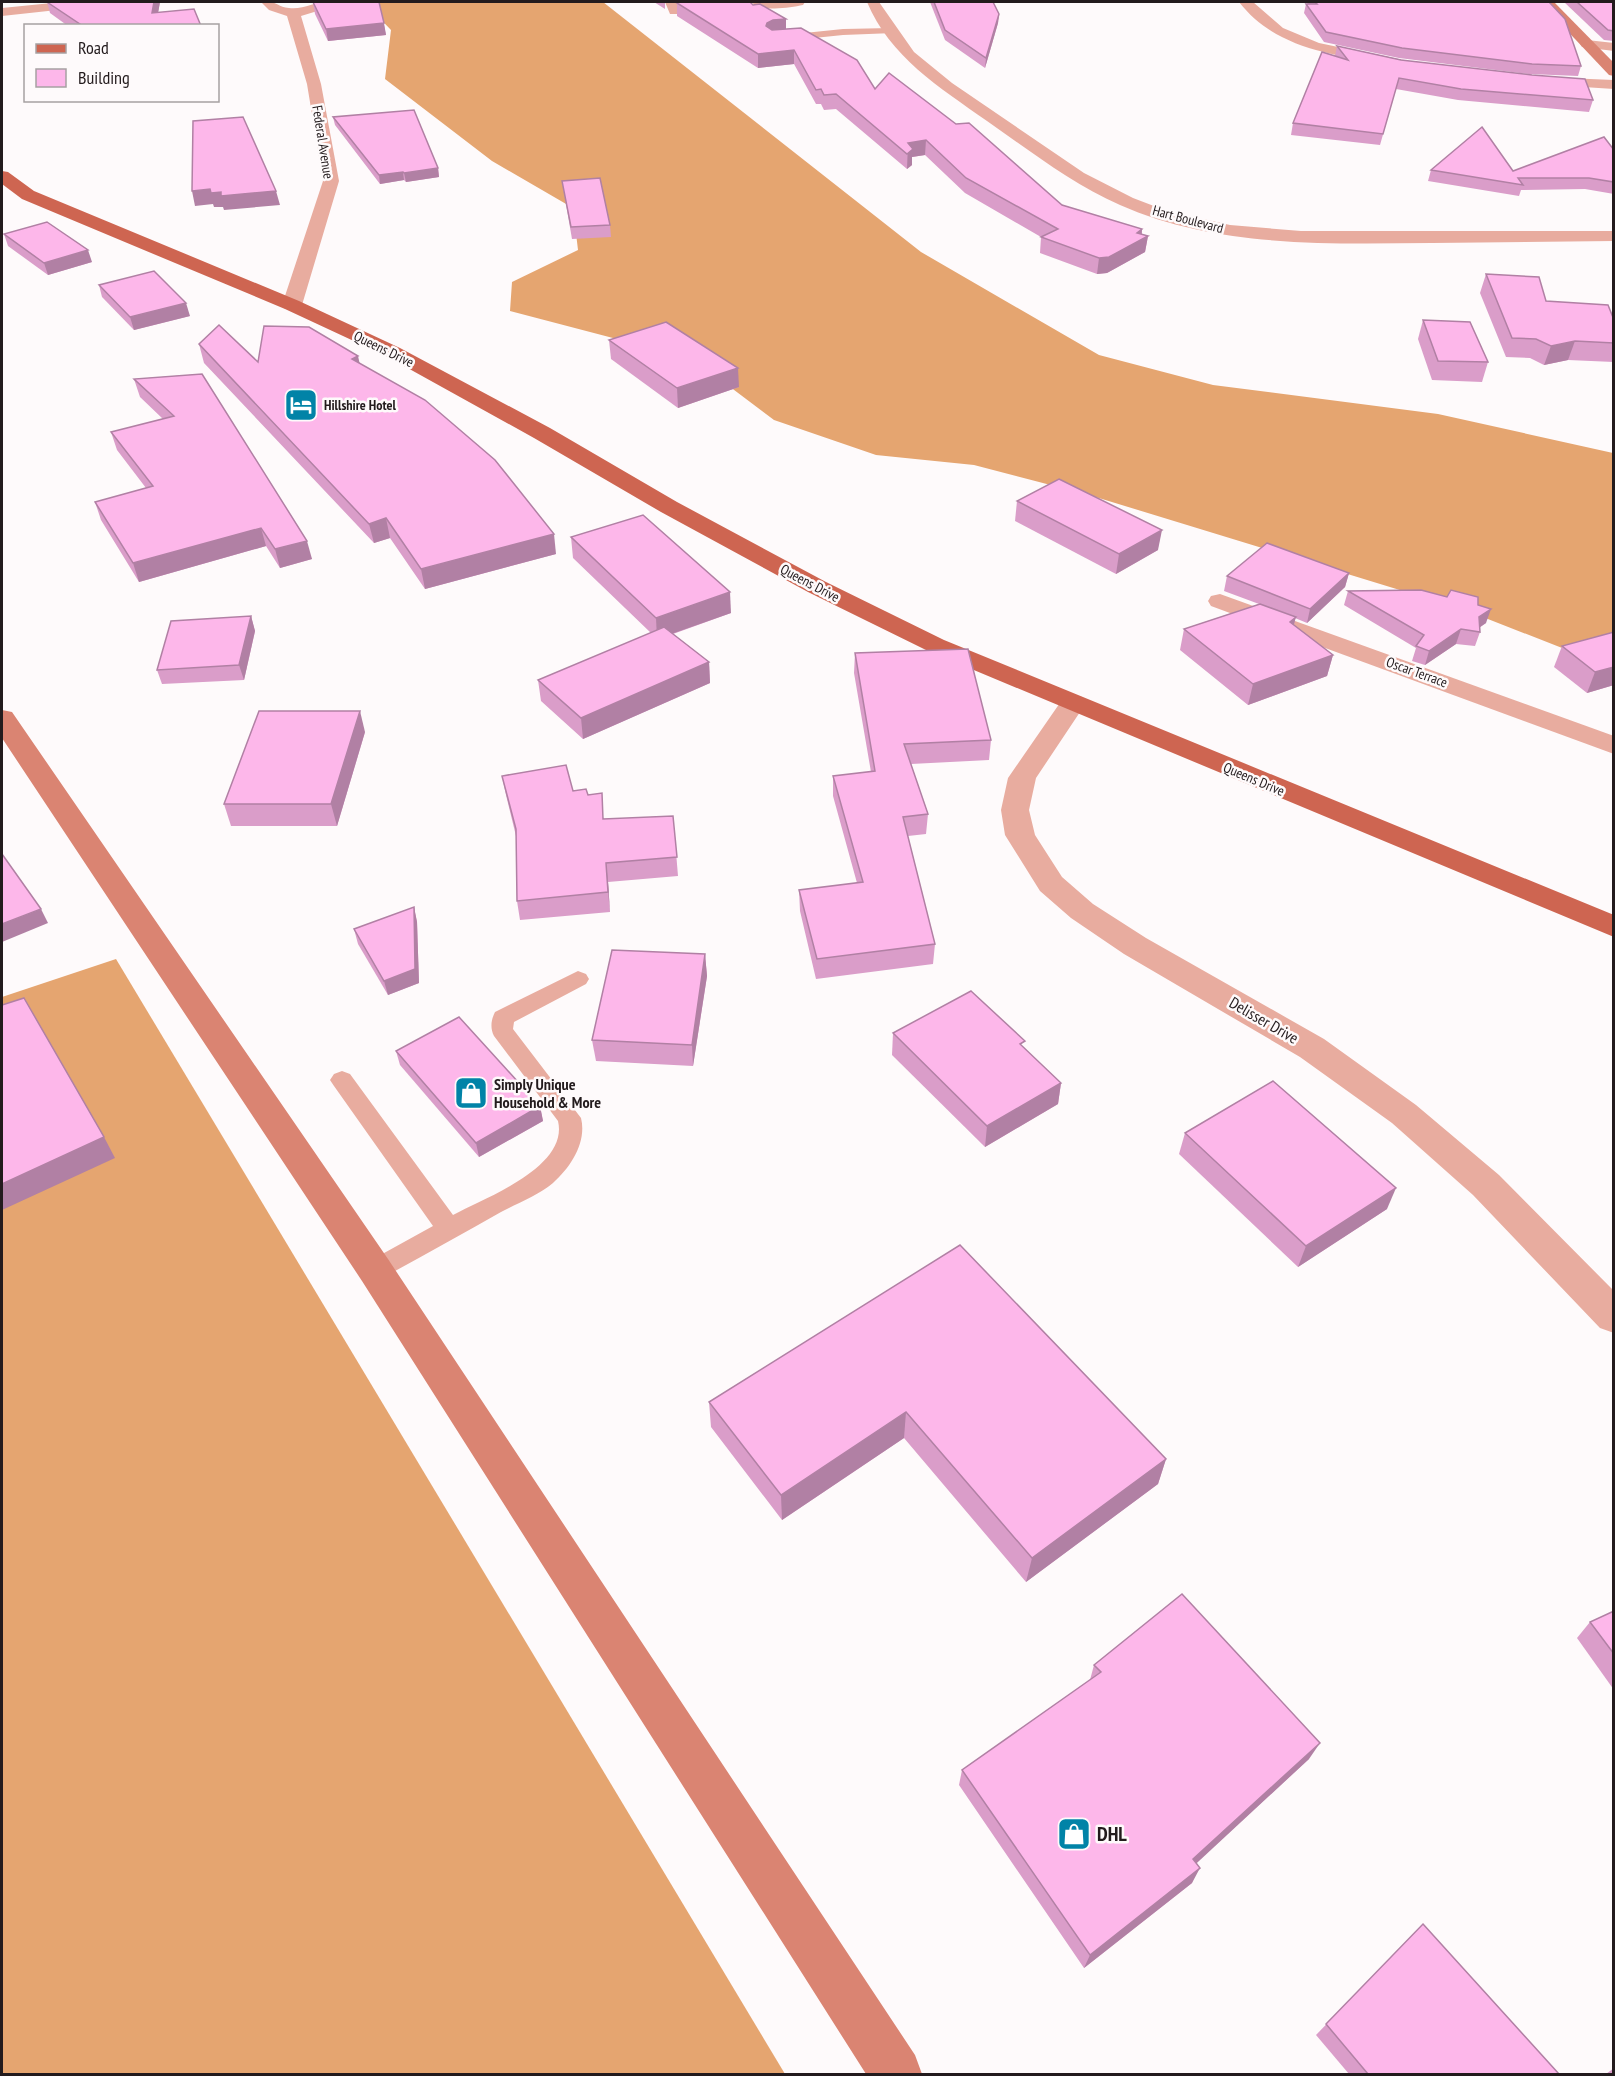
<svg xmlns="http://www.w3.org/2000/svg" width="1615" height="2076" font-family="'PT Sans Narrow',sans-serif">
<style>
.forest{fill:#e5a570}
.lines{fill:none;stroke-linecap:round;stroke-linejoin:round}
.lane{fill:#e8ac9f;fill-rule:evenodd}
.street{fill:#e8ac9f;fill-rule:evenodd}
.secondary{fill:#da8472;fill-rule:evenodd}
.primary{fill:#ce6551;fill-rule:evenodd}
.wall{fill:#da9dc9}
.shaded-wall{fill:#b180a4}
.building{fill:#fdb7ea;stroke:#b180a4;stroke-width:1.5}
.labels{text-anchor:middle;stroke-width:5;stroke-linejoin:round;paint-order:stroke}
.far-street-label{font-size:14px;fill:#231b1d;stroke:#fefafb}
.far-poi-label{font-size:14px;font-weight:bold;fill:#231b1d;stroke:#fefafb;text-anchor:start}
.street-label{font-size:16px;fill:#231b1d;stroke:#fefafb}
.poi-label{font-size:16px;font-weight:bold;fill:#231b1d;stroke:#fefafb;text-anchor:start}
.near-poi-label{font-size:20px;font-weight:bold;fill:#231b1d;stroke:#fefafb;text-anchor:start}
</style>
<rect width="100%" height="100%" fill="#fefafb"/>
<g class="forest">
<path d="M 364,2 L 603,2 L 921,252 L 1099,355 L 1213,385 L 1438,414 L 1613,453 L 1613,668 L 1465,610 L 1089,495 L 974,465 L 876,455 L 774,420 L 693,359 L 510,311 L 512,282 L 578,250 L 573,208 L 492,161 L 385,79 L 391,30 Z"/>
<path d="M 116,959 L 785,2074 L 2,2074 L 2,997 Z"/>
</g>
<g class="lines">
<g class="lane">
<path d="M 891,28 L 894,29 L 894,33 L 843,35 L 785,41 L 780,38 L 785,35 L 843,29 Z"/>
<path d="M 578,971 L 586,974 L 589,979 L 586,984 L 514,1022 L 513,1029 L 581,1118 C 587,1142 571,1167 553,1183 C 539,1195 518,1203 501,1212 C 462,1234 423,1256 384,1277 L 375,1281 L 366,1277 L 362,1270 L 366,1263 L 433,1226 L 334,1086 L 330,1080 L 334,1074 L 342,1071 L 350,1074 L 453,1215 C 485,1198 569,1167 558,1121 L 494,1036 C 490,1028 491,1020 495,1012 Z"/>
</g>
<g class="street">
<path d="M 62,2 L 101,2 L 94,6 L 2,16 L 2,8 Z"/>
<path d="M 261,2 C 277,0 277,7 289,8 C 305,10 316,0 333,2 L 324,9 L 301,16 L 321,84 L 339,181 L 302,305 L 299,309 L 285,309 L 282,305 L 323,181 L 307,84 L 287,16 L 269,10 Z"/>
<path d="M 665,2 L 680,2 L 679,5 L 682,11 L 680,14 L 670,14 Z"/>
<path d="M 751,2 L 805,2 L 803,5 C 789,8 762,12 751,2 Z"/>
<path d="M 867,2 L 879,2 L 914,52 L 952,83 L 1084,173 L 1133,198 L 1167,211 L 1230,225 L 1301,231 L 1614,231 L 1614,241 C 1553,242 1493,242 1432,243 C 1329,244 1217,248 1120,205 C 1072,184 1030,151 987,121 C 939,87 890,57 867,2 Z"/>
<path d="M 1239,2 L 1253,2 L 1283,28 L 1319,43 L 1386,57 L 1388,60 L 1381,64 C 1328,53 1275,48 1239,2 Z"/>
<path d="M 1587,40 L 1614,43 L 1614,51 L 1582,47 L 1580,44 Z"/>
<path d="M 1542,77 L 1614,80 L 1614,89 L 1537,84 L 1535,81 Z"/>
<path d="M 1220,594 L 1614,736 L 1614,754 L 1211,606 L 1208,601 L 1211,596 Z"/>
<path d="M 1073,695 L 1082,697 L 1086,703 L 1036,778 L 1029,810 L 1035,835 L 1062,877 L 1093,904 L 1146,938 L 1324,1039 L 1416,1105 L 1499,1175 L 1614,1291 L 1614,1333 L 1600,1328 L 1473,1195 L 1392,1123 L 1300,1057 L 1124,954 L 1071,918 L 1040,891 L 1005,835 L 1001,810 L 1008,778 L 1064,697 Z"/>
</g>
<g class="secondary">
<path d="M 1540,2 L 1554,2 L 1614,63 L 1614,76 L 1609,75 Z"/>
<path d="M 2,710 L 12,712 L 388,1259 L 915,2055 L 922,2074 L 866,2074 L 362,1281 L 2,738 Z"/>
</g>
<path class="primary" d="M 2,171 L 8,172 L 34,191 L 299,301 L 400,348 L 550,428 L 677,502 L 826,582 L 944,640 L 1614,915 L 1614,937 L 926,650 L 808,592 L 661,512 L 534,438 L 386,356 L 285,309 L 22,199 L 2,184 Z"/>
</g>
<g class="wall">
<path d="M 47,2 L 160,2 L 158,12 L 201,26 L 68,26 L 50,13 Z"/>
<path d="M 309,2 L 379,2 L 386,35 L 328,41 L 315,14 L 313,3 L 309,3 Z"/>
<path d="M 654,2 L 665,2 L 665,9 Z"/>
<path d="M 930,2 L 993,2 L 999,14 L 998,23 L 985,68 L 945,40 Z"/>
<path d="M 1306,2 L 1549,2 L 1581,66 L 1578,76 L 1529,74 L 1399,58 L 1324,42 L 1304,13 L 1306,4 L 1308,4 Z"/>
<path d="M 1564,2 L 1614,2 L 1614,41 L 1604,40 Z"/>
<path d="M 677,3 L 753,5 L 786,19 L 786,29 L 875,89 L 1062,205 L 1142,229 L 1142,234 L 1148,236 L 1145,252 L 1107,273 L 1097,274 L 1040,253 L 1041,237 L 965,193 L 925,155 L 912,157 L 912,165 L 907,169 L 836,109 L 824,110 L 821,104 L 816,104 L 794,64 L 758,68 L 677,16 Z"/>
<path d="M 1337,46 L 1593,100 L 1589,112 L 1458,100 L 1396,89 L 1380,145 L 1291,135 L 1293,123 L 1335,56 Z"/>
<path d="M 333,117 L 438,168 L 439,177 L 406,182 L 404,180 L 380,184 L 335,125 Z"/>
<path d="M 1614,150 L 1614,194 L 1585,189 L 1521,190 L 1519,196 L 1428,181 L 1431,170 L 1513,171 Z"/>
<path d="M 562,181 L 610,225 L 611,237 L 572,239 Z"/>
<path d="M 4,234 L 92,262 L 48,275 L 8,246 Z"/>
<path d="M 1486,274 L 1546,301 L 1614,320 L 1614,362 L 1568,360 L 1544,365 L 1530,358 L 1506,357 L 1480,293 Z"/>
<path d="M 99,285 L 190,316 L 134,330 L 102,297 Z"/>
<path d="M 1423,320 L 1488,362 L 1482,382 L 1432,380 L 1418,339 Z"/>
<path d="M 609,340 L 739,387 L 678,408 L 611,359 Z"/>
<path d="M 199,344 L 258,362 L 360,363 L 556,554 L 425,589 L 390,538 L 374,543 L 204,363 Z"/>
<path d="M 202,374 L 312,559 L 280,568 L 266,546 L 139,582 L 101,520 L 95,502 L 146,488 L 117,450 L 111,432 L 163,419 L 140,397 L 134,379 Z"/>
<path d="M 1017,501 L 1158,550 L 1116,574 L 1015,521 Z"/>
<path d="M 571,537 L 731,613 L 673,634 L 709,662 L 710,683 L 583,739 L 541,701 L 538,680 L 651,633 L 573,558 Z"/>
<path d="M 1349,573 L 1345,587 L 1307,623 L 1295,618 L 1294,625 L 1333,655 L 1327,676 L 1248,705 L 1180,650 L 1184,629 L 1259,604 L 1224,591 L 1227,576 Z"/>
<path d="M 1348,591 L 1478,605 L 1486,623 L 1479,628 L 1480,632 L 1475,646 L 1456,644 L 1425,665 L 1412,661 L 1416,648 L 1344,605 Z"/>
<path d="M 251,616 L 255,631 L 244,680 L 162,684 L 157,670 Z"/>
<path d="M 1614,632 L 1614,685 L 1587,693 L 1554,667 L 1562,646 Z"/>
<path d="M 855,653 L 991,740 L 989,760 L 911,764 L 928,814 L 926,834 L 908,836 L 935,944 L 933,964 L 816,979 L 800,911 L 799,890 L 857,883 L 833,796 L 833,776 L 871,772 L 854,673 Z"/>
<path d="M 365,732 L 337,826 L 231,826 L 224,804 Z"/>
<path d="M 502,776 L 588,795 L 604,819 L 673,816 L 678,876 L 608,882 L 610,912 L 520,920 L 517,901 L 516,836 L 506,795 Z"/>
<path d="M 414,907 L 417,922 L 419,983 L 388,995 L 358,944 L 354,929 Z"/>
<path d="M 705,954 L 707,976 L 693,1066 L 596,1061 L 592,1040 Z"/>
<path d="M 893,1033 L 1024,1048 L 1061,1083 L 1058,1104 L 985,1147 L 892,1055 Z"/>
<path d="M 396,1051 L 540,1106 L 543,1121 L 479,1157 L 400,1065 Z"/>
<path d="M 1185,1133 L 1387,1209 L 1298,1267 L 1179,1154 Z"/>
<path d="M 960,1245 L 1166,1459 L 1158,1484 L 1026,1582 L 904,1438 L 782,1520 L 711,1427 L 709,1402 Z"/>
<path d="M 1614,1611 L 1614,1690 L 1577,1638 L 1590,1622 Z"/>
<path d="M 1094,1665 L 1309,1759 L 1196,1863 L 1192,1883 L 1084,1968 L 959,1785 L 962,1770 L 1090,1680 Z"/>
<path d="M 1423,1924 L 1559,2074 L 1349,2074 L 1316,2035 Z"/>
<path d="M 1614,2068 L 1614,2074 L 1606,2074 Z"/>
</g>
<g class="shaded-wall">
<path d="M 154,2 L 160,2 L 156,25 L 152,13 Z"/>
<path d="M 999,14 L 998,23 L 985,68 L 986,58 Z"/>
<path d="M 786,19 L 786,32 L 773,34 L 766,26 L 767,23 L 773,20 Z"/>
<path d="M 384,23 L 386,35 L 328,41 L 326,29 Z"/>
<path d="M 794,50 L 794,64 L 758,68 L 758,54 Z"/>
<path d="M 926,140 L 925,155 L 912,157 L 912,165 L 907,169 L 908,143 Z"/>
<path d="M 438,168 L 439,177 L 406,182 L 404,173 Z"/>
<path d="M 403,172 L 404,180 L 380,184 L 379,175 Z"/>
<path d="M 210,189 L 276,191 L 280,205 L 224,210 L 223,207 L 214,207 L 213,204 L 195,206 L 192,191 Z"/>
<path d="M 1142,229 L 1141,240 L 1148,236 L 1145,252 L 1107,273 L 1097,274 L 1099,258 Z"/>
<path d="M 88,250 L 92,262 L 48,275 L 44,263 Z"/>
<path d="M 186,303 L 190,316 L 134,330 L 130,317 Z"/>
<path d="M 1575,341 L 1568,360 L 1544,365 L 1551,346 Z"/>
<path d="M 358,356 L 362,374 L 352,359 Z"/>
<path d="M 738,368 L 739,387 L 678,408 L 677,388 Z"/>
<path d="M 386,518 L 390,538 L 374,543 L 369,524 Z"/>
<path d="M 261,528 L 266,546 L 139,582 L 133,563 Z"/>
<path d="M 1162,530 L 1158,550 L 1116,574 L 1119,554 Z"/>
<path d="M 554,534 L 556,554 L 425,589 L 421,569 Z"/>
<path d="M 307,541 L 312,559 L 280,568 L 275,549 Z"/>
<path d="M 1349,573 L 1345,587 L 1307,623 L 1310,609 Z"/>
<path d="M 730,592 L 731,613 L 657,639 L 656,618 Z"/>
<path d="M 1491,609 L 1486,623 L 1474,631 L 1479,617 Z"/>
<path d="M 251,616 L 255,631 L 244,680 L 239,665 Z"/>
<path d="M 1296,617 L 1290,638 L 1290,622 Z"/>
<path d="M 1461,629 L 1456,644 L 1425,665 L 1429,651 Z"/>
<path d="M 1333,655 L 1327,676 L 1248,705 L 1253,684 Z"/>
<path d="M 709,662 L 710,683 L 583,739 L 581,718 Z"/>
<path d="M 1614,667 L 1614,685 L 1587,693 L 1595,672 Z"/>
<path d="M 360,711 L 365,732 L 337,826 L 331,804 Z"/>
<path d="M 606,863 L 608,882 L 610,912 L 608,892 Z"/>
<path d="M 414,907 L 417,922 L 419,983 L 388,995 L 384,981 Z"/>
<path d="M 41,909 L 48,923 L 2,942 L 2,924 Z"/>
<path d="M 705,954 L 707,976 L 693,1066 L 692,1045 Z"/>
<path d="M 1061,1083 L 1058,1104 L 985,1147 L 987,1126 Z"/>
<path d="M 540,1106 L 543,1121 L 479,1157 L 476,1143 Z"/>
<path d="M 104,1137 L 115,1158 L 2,1210 L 2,1184 Z"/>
<path d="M 1396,1188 L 1387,1209 L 1298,1267 L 1306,1246 Z"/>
<path d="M 906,1412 L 904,1438 L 782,1520 L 781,1495 Z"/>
<path d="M 1166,1459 L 1158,1484 L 1026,1582 L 1032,1558 Z"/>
<path d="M 1320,1743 L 1309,1759 L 1185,1874 L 1193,1859 Z"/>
<path d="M 1200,1868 L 1192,1883 L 1084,1968 L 1090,1955 Z"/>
</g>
<g class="building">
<path d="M 47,2 L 154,2 L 152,13 L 194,9 L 201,26 L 83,26 Z"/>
<path d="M 313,2 L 379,2 L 384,23 L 326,29 Z"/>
<path d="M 679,2 L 750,2 L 753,5 L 760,4 L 786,19 L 773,20 L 767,23 L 766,26 L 772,30 L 801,28 L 857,60 L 875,89 L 889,73 L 956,124 L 969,123 L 1062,205 L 1142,229 L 1137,233 L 1148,236 L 1109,257 L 1099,258 L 1041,237 L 1058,229 L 966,178 L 926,140 L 908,143 L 913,149 L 907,154 L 836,94 L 824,95 L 821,89 L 816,90 L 794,50 L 758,54 L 677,3 Z"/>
<path d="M 934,2 L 993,2 L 999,14 L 986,58 L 945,30 Z"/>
<path d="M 1315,2 L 1549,2 L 1565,19 L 1581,66 L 1532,64 L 1402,48 L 1326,32 L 1306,4 L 1317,4 Z"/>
<path d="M 1577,2 L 1614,2 L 1614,31 L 1608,30 Z"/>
<path d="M 1337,46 L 1401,60 L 1532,75 L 1585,79 L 1593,100 L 1461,89 L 1399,78 L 1383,134 L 1293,123 L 1322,52 L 1348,60 Z"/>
<path d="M 414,110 L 438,168 L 404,173 L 403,172 L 379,175 L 333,117 Z"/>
<path d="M 243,117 L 276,191 L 221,196 L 221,192 L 211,193 L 210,189 L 192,191 L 193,121 Z"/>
<path d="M 1482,127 L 1513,171 L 1604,137 L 1614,150 L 1614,182 L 1589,178 L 1518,178 L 1523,185 L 1431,170 Z"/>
<path d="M 600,178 L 610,225 L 571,227 L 562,181 Z"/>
<path d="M 47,222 L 88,250 L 44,263 L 4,234 Z"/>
<path d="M 154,271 L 186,303 L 130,317 L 99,285 Z"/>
<path d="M 1486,274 L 1539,277 L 1546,301 L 1608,305 L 1614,320 L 1614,343 L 1575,341 L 1551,346 L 1536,339 L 1512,338 Z"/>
<path d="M 1423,320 L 1470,322 L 1488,362 L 1438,361 Z"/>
<path d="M 666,322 L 738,368 L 677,388 L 609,340 Z"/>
<path d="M 219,325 L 258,362 L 264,326 L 309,327 L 358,356 L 352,359 L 425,400 L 495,460 L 554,534 L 421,569 L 386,518 L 369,524 L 199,344 Z"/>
<path d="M 202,374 L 307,541 L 275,549 L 261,528 L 133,563 L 95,502 L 153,486 L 111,432 L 174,416 L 134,379 Z"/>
<path d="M 1059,479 L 1162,530 L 1119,554 L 1017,501 Z"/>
<path d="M 643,515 L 730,592 L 656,618 L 571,537 Z"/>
<path d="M 1267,543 L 1349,573 L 1310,609 L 1227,576 Z"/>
<path d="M 1421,590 L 1447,597 L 1451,590 L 1478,597 L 1478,605 L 1491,609 L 1479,617 L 1480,632 L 1461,629 L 1429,651 L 1416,646 L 1424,635 L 1348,591 Z"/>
<path d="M 1260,604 L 1296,617 L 1290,622 L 1333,655 L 1253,684 L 1184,629 Z"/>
<path d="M 251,616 L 239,665 L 157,670 L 171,621 Z"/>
<path d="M 664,627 L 709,662 L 581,718 L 538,680 Z"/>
<path d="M 1614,632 L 1614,667 L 1595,672 L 1562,646 Z"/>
<path d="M 968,649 L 991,740 L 904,744 L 928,814 L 903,817 L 935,944 L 817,959 L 799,890 L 863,882 L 833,776 L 875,771 L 855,653 Z"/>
<path d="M 259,711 L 360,711 L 331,804 L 224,804 Z"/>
<path d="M 566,765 L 573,791 L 586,789 L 588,795 L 602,793 L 603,819 L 673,816 L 677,857 L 606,863 L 608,892 L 517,901 L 516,829 L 502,776 Z"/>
<path d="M 2,854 L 41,909 L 2,924 Z"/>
<path d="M 414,907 L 415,969 L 384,981 L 354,929 Z"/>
<path d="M 612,950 L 705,954 L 692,1045 L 592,1040 Z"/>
<path d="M 971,991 L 1025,1041 L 1020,1044 L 1061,1083 L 987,1126 L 893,1033 Z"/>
<path d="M 24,998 L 104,1137 L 2,1184 L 2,1005 Z"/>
<path d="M 459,1017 L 540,1106 L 476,1143 L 396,1051 Z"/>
<path d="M 1273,1081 L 1396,1188 L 1306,1246 L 1185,1133 Z"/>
<path d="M 960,1245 L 1166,1459 L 1032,1558 L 906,1412 L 781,1495 L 709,1402 Z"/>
<path d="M 1182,1594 L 1320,1743 L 1193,1859 L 1200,1868 L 1090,1955 L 962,1770 L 1101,1672 L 1094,1665 Z"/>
<path d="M 1614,1611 L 1614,1654 L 1590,1622 Z"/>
<path d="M 1423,1924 L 1559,2074 L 1368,2074 L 1326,2024 Z"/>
</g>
<defs>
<symbol id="hotel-square" viewBox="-11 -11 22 22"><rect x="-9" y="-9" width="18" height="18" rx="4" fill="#0183a7" stroke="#fefafb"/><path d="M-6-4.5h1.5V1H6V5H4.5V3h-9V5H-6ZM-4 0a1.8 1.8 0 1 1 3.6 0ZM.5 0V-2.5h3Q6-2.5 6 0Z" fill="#fff"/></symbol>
<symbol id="shop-square" viewBox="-11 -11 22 22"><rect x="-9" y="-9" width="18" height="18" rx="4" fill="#0183a7" stroke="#fefafb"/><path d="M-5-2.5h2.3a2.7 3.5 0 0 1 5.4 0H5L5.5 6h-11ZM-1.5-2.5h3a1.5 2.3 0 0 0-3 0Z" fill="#fff"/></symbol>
</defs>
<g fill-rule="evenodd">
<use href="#hotel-square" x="282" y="386" width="38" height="38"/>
<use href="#shop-square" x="452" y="1074" width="38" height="38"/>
<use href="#shop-square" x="1055" y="1815" width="38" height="38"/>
</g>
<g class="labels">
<g class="far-street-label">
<text transform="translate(323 142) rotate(81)" y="5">Federal Avenue</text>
<text transform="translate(1188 219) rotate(15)" y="5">Hart Boulevard</text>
<text transform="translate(384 349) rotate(26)" y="5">Queens Drive</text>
<text transform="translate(810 583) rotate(28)" y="5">Queens Drive</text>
<text transform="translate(1417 672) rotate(20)" y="5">Oscar Terrace</text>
<text transform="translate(1254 779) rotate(23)" y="5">Queens Drive</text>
</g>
<g class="far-poi-label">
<text x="324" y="410">Hillshire Hotel</text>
</g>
<g class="street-label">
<text transform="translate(1264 1020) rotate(30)" y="6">Delisser Drive</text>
</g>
<g class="poi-label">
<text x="494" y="1090">Simply Unique<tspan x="494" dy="18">Household &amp; More</tspan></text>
</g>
<g class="near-poi-label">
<text x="1097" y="1841">DHL</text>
</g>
</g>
<rect width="1615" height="2076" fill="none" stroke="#231b1d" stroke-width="6"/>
<rect x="24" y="24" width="195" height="78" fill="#fefafb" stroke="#a6a1a2" stroke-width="1.5"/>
<rect x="36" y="44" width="30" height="9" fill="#ce6551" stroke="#a6a1a2" stroke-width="1.5"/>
<text x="78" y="54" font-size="18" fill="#231b1d">Road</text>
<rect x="36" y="69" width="30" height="18" fill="#fdb7ea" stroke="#a6a1a2" stroke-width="1.5"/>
<text x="78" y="84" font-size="18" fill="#231b1d">Building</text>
</svg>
